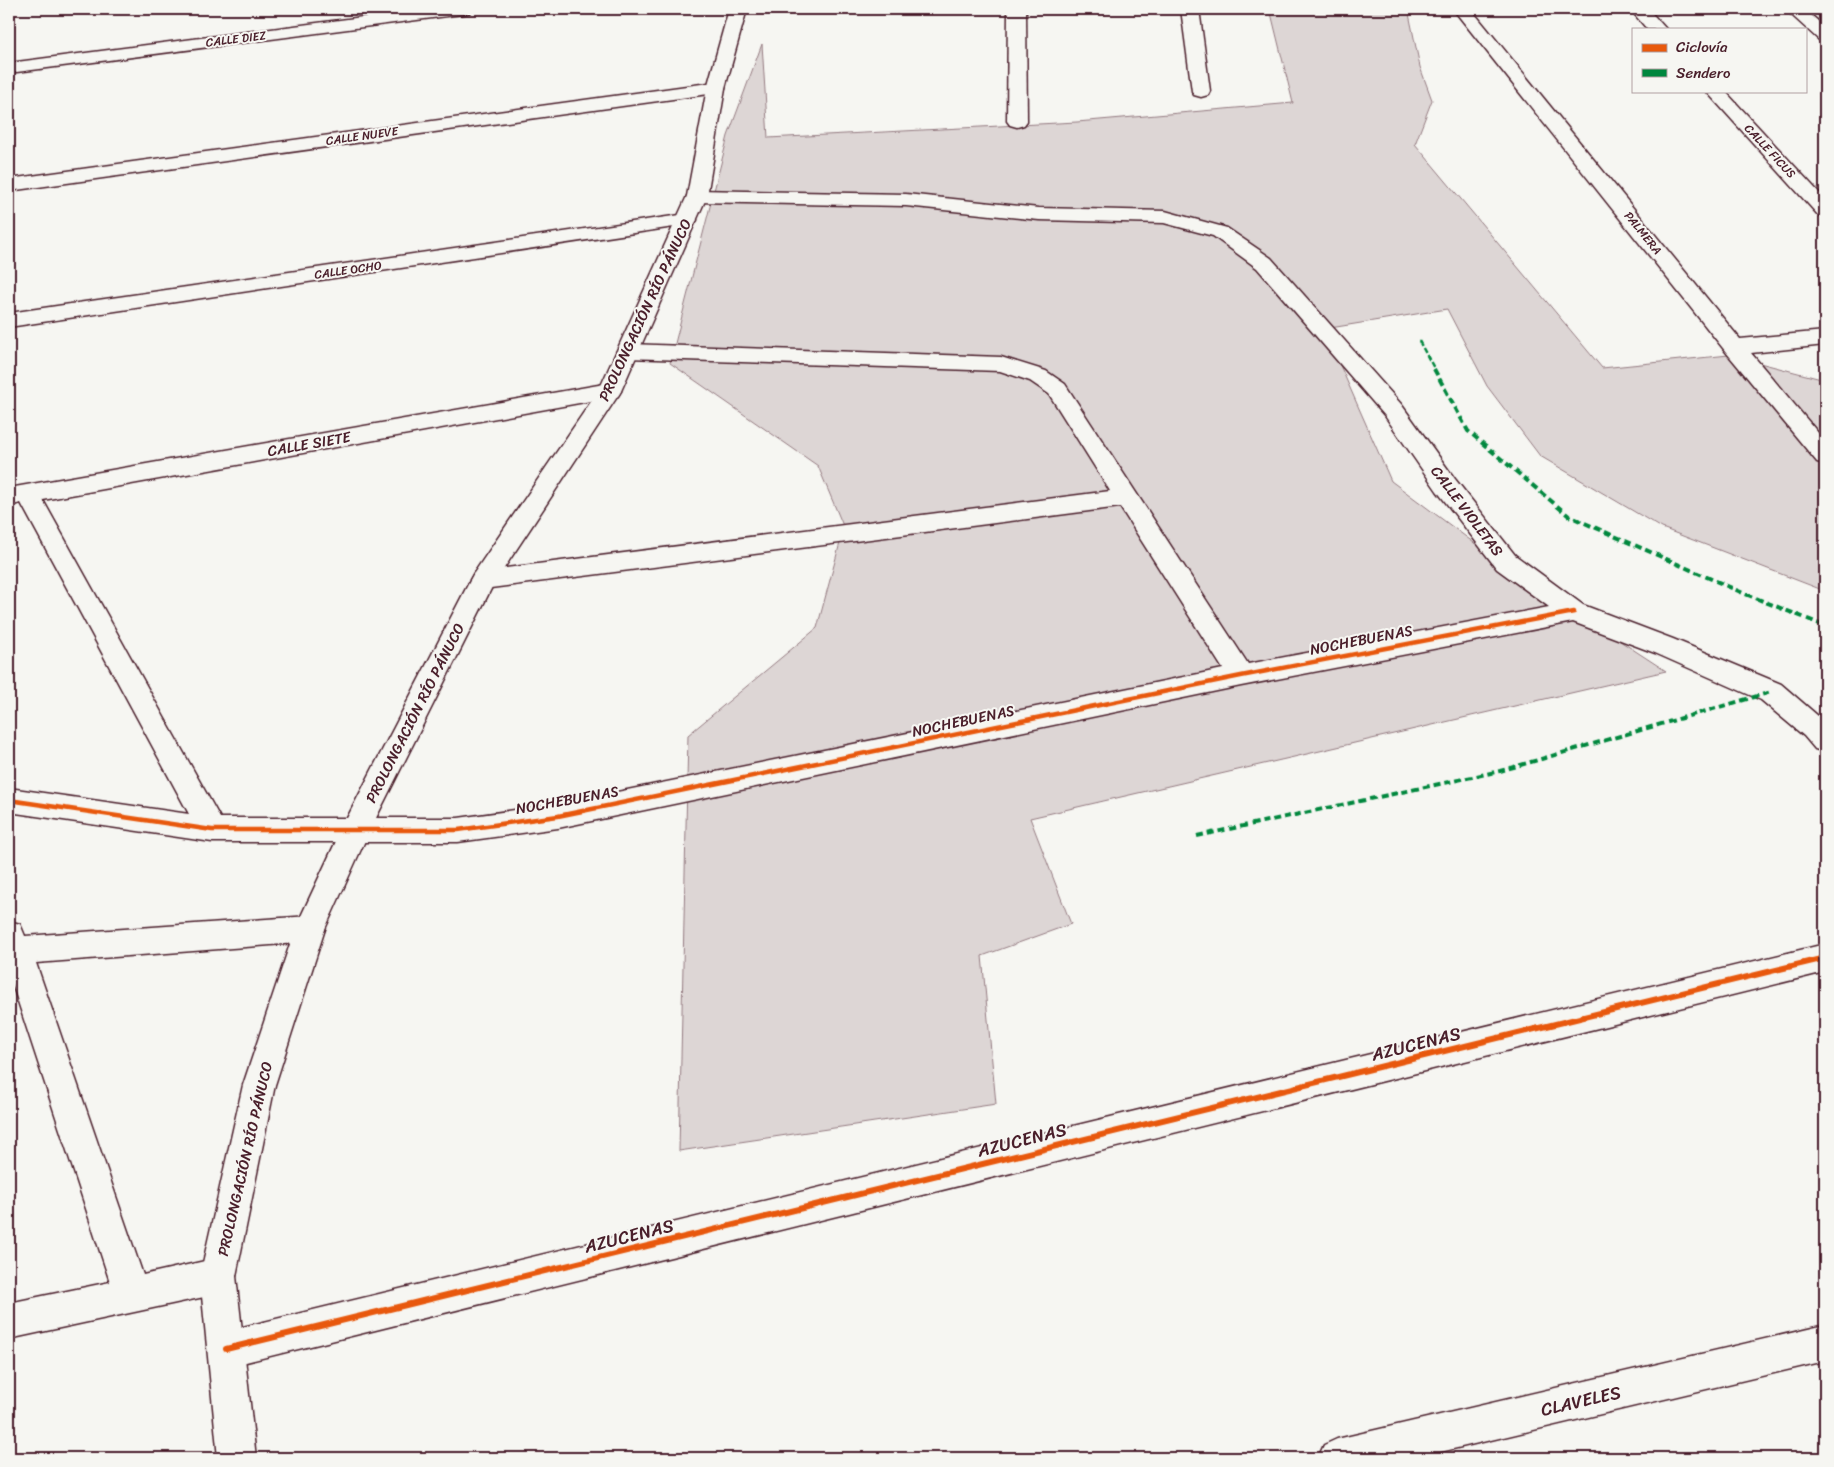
<svg xmlns="http://www.w3.org/2000/svg" width="1834" height="1467" font-family="Sriracha,sans-serif">
<style>
.green{fill:#ddd6d5;stroke:#947a80}
.lines{fill:none;stroke-linecap:round;stroke-linejoin:round}
.street-casing{stroke:#4a1f2b;stroke-width:3}
.secondary-casing{stroke:#4a1f2b;stroke-width:3}
.street{fill:#f6f6f2;fill-rule:evenodd}
.secondary{fill:#f6f6f2;fill-rule:evenodd}
.quiet-far1{stroke:#00873e;stroke-width:2.5;stroke-dasharray:5.5 2.5;stroke-linecap:butt}
.quiet{stroke:#00873e;stroke-width:4;stroke-dasharray:7 4;stroke-linecap:butt}
.cycleway-far1-casing{stroke:#f6f6f2;stroke-width:8}
.cycleway-casing{stroke:#f6f6f2;stroke-width:9}
.cycleway-far1{stroke:#e8590c;stroke-width:4.5}
.cycleway{stroke:#e8590c;stroke-width:6}
.labels{text-anchor:middle;stroke-width:4;stroke-linejoin:round;paint-order:stroke}
.far-street-label{font-size:12px;fill:#4a1f2b;stroke:#f6f6f2}
.street-label{font-size:15px;fill:#4a1f2b;stroke:#f6f6f2}
.near-street-label{font-size:18px;fill:#4a1f2b;stroke:#f6f6f2}
</style>
<rect width="100%" height="100%" fill="#f6f6f2"/>
<filter id="ink" filterUnits="userSpaceOnUse"><feTurbulence type="fractalNoise" baseFrequency=".02" numOctaves="2"/><feDisplacementMap in="SourceGraphic" scale="10" xChannelSelector="R" yChannelSelector="G"/><feConvolveMatrix kernelMatrix="1 2 1 2 8 2 1 2 1" color-interpolation-filters="sRGB"/></filter>
<g filter="url(#ink)">
<path class="green" d="M 1270,9 L 1408,9 L 1420,67 L 1432,100 L 1415,144 L 1602,368 L 1729,355 L 1825,380 L 1825,591 L 1662,528 L 1540,456 L 1487,386 L 1447,309 L 1324,329 L 1391,481 L 1505,566 L 1666,671 L 1030,818 L 1071,924 L 982,956 L 996,1104 L 679,1151 L 688,735 L 817,628 L 844,528 L 818,466 L 670,363 L 728,136 L 762,44 L 768,138 L 1077,122 L 1293,103 Z"/>
<g class="lines">
<defs>
<g id="street">
<path d="M 424,9 L 472,9 L 469,13 L 463,14 L 9,73 L 9,63 Z"/>
<path d="M 1008,9 L 1026,9 L 1027,121 L 1024,125 L 1017,127 L 1010,125 L 1007,121 Z"/>
<path d="M 1181,9 L 1199,9 L 1210,91 L 1208,95 L 1201,97 L 1194,95 L 1192,91 Z"/>
<path d="M 1453,9 L 1471,9 L 1740,339 L 1825,331 L 1825,345 L 1751,353 L 1825,441 L 1825,464 L 1817,462 L 1726,352 Z"/>
<path d="M 1630,9 L 1648,9 L 1666,29 L 1647,29 Z"/>
<path d="M 1785,9 L 1804,9 L 1825,27 L 1825,41 L 1819,40 Z"/>
<path d="M 716,82 L 723,84 L 725,88 L 723,92 L 9,191 L 9,179 Z"/>
<path d="M 1706,91 L 1725,91 L 1825,199 L 1825,217 L 1818,215 Z"/>
<path d="M 697,190 L 906,194 L 1039,208 L 1165,211 L 1227,228 L 1271,258 L 1401,404 L 1455,479 L 1515,555 L 1583,605 L 1673,639 L 1781,684 L 1825,722 L 1825,752 L 1815,749 L 1804,736 L 1761,700 L 1655,653 L 1573,622 L 1241,686 L 558,828 L 458,842 L 212,842 L 9,812 L 9,788 L 189,814 L 21,503 L 9,506 L 9,488 L 610,383 L 618,386 L 621,391 L 618,396 L 43,500 L 220,818 L 458,818 L 558,804 L 1223,669 L 1120,507 L 483,589 L 474,587 L 470,580 L 474,573 L 483,571 L 1110,491 L 1049,394 L 1030,381 L 1000,371 L 628,358 L 620,356 L 617,351 L 620,346 L 628,344 L 1001,357 L 1046,371 L 1065,384 L 1248,664 L 1549,607 L 1497,569 L 1437,491 L 1385,416 L 1257,268 L 1213,236 L 1164,223 L 1039,220 L 906,206 L 697,202 L 690,200 L 687,196 L 690,192 Z"/>
<path d="M 687,214 L 694,216 L 697,220 L 694,224 L 9,327 L 9,313 Z"/>
<path d="M 310,916 L 321,920 L 325,929 L 321,938 L 310,942 L 36,963 L 143,1275 L 218,1258 L 230,1264 L 236,1276 L 230,1288 L 218,1294 L 9,1339 L 9,1303 L 110,1282 L 9,974 L 9,921 L 20,924 L 25,936 Z"/>
<path d="M 1825,944 L 1825,972 L 226,1367 L 213,1362 L 208,1349 L 213,1336 L 226,1331 Z"/>
<path d="M 1825,1325 L 1825,1361 L 1415,1458 L 1318,1458 L 1324,1445 L 1337,1439 Z"/>
</g>
<path id="secondary" d="M 729,9 L 747,9 L 725,88 L 707,196 L 621,391 L 493,585 L 368,834 L 325,929 L 275,1085 L 236,1276 L 256,1458 L 218,1458 L 200,1276 L 243,1085 L 295,929 L 345,822 L 474,573 L 599,390 L 687,196 L 707,88 Z"/>
</defs>
<use href="#street" class="street-casing"/>
<use href="#secondary" class="secondary-casing"/>
<use href="#street" class="street"/>
<use href="#secondary" class="secondary"/>
<path class="quiet-far1" d="M 1419,341 L 1435,370"/>
<g class="quiet">
<path d="M 1434,369 L 1468,431 L 1569,516 L 1743,593 L 1825,626"/>
<path d="M 1197,836 L 1500,771 L 1771,692"/>
</g>
<defs>
<path id="cycleway-far1" d="M 9,800 L 212,830 L 458,830 L 558,816 L 1241,676 L 1574,612"/>
<path id="cycleway" d="M 226,1349 L 1825,958"/>
</defs>
<use href="#cycleway-far1" class="cycleway-far1-casing"/>
<use href="#cycleway" class="cycleway-casing"/>
<use href="#cycleway-far1" class="cycleway-far1"/>
<use href="#cycleway" class="cycleway"/>
</g>
</g>
<g class="labels">
<g class="far-street-label">
<text transform="translate(236 39) rotate(-7)" y="4">CALLE DIEZ</text>
<text transform="translate(362 136) rotate(-8)" y="4">CALLE NUEVE</text>
<text transform="translate(1770 151) rotate(47)" y="4">CALLE FICUS</text>
<text transform="translate(1643 233) rotate(51)" y="4">PALMERA</text>
<text transform="translate(348 270) rotate(-8)" y="4">CALLE OCHO</text>
</g>
<g class="street-label">
<text transform="translate(645 310) rotate(-65)" y="5">PROLONGACIÓN RÍO PÁNUCO</text>
<text transform="translate(309 444) rotate(-10)" y="5">CALLE SIETE</text>
<text transform="translate(1467 511) rotate(53)" y="5">CALLE VIOLETAS</text>
<text transform="translate(1361 640) rotate(-11)" y="5">NOCHEBUENAS</text>
<text transform="translate(415 713) rotate(-63)" y="5">PROLONGACIÓN RÍO PÁNUCO</text>
<text transform="translate(963 721) rotate(-12)" y="5">NOCHEBUENAS</text>
<text transform="translate(567 800) rotate(-10)" y="5">NOCHEBUENAS</text>
<text transform="translate(245 1159) rotate(-77)" y="5">PROLONGACIÓN RÍO PÁNUCO</text>
</g>
<g class="near-street-label">
<text transform="translate(1416 1044) rotate(-14)" y="6">AZUCENAS</text>
<text transform="translate(1022 1140) rotate(-14)" y="6">AZUCENAS</text>
<text transform="translate(629 1236) rotate(-14)" y="6">AZUCENAS</text>
<text transform="translate(1581 1401) rotate(-13)" y="6">CLAVELES</text>
</g>
</g>
<rect width="1834" height="1467" fill="none" stroke="#f6f6f2" stroke-width="30"/>
<rect x="15" y="15" width="1804" height="1437" fill="none" stroke="#4a1f2b" stroke-width="2" filter="url(#ink)"/>
<rect x="1632" y="28" width="175" height="65" fill="#f6f6f2" stroke="#b1a0a2"/>
<rect x="1642" y="44" width="25" height="8" fill="#e8590c" stroke="#b1a0a2"/>
<text x="1676" y="52" font-size="15" fill="#4a1f2b">Ciclovía</text>
<rect x="1642" y="69" width="25" height="8" fill="#00873e" stroke="#b1a0a2"/>
<text x="1676" y="78" font-size="15" fill="#4a1f2b">Sendero</text>
</svg>
